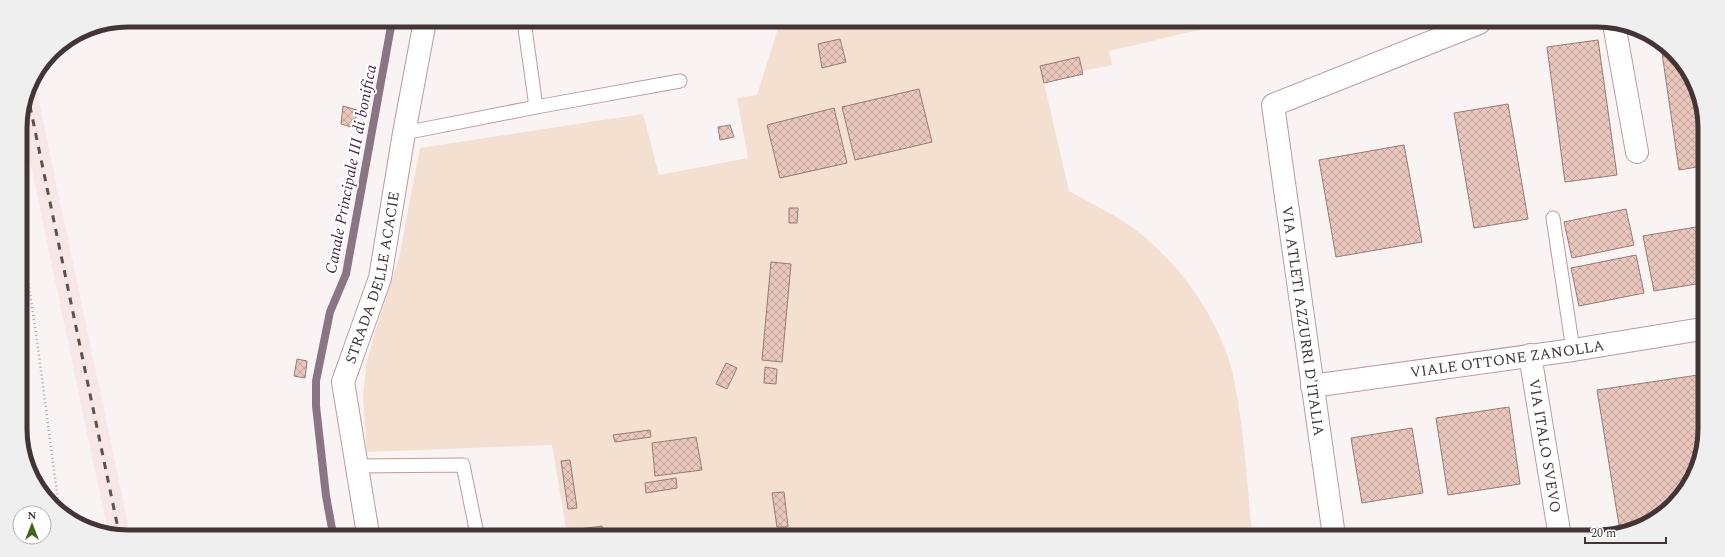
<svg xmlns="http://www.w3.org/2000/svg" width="1725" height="557" font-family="Spectral,serif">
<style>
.built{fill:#f9e7e8}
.grass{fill:#f3e0d1}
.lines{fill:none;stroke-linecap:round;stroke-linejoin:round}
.stream{stroke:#8a7584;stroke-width:8}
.building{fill:url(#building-cross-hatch);stroke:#987b72}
.service-casing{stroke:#bc9b9c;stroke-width:15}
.minor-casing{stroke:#bc9b9c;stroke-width:24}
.path{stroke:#b1a7a7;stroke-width:2.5;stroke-dasharray:1 3;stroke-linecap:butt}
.service{stroke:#fff;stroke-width:13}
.minor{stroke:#fff;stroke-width:22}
.rail{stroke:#5d5050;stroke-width:3;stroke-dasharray:7 7;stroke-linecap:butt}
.labels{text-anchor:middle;stroke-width:4;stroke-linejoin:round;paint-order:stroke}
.street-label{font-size:15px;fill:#433535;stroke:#fff}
.water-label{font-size:16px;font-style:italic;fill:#472546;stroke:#fff}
.rim{fill:none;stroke:#433535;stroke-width:5}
</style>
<defs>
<pattern id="building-cross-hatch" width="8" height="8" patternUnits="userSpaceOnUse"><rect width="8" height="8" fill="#e9c7bc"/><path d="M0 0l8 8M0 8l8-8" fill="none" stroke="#bea29a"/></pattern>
</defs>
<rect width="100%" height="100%" fill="#faf3f3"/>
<path class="built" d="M 34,78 L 130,533 L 108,533 L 21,118 L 28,86 Z"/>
<path class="grass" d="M 780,22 L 1203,23 L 1203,29 L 1109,51 L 1112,65 L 1083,71 L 1083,74 L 1044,83 L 1069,191 C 1092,204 1116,215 1137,231 C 1177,262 1211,308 1228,357 C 1233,371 1235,386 1238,401 C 1245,445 1248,491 1252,536 L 567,534 L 552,445 L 367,452 L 363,398 L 366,364 L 375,332 L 399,258 L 420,148 L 643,114 L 659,175 L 748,158 L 737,98 L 757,95 Z"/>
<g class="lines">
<path class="stream" d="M 333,534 L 326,496 L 316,406 L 316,381 L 330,312 L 346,274 L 392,21"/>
</g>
<g class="building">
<path d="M 840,39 L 846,62 L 822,68 L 818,44 Z"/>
<path d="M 1598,40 L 1617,175 L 1565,182 L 1547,47 Z"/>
<path d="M 1661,46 L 1678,56 L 1703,107 L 1703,166 L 1679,170 Z"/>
<path d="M 1079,57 L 1083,74 L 1044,83 L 1040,66 Z"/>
<path d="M 919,89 L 932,142 L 855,160 L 842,107 Z"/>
<path d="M 1508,104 L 1528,219 L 1474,228 L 1454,113 Z"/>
<path d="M 343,106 L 357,110 L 354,128 L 341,124 Z"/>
<path d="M 834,108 L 847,163 L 780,178 L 767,125 Z"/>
<path d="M 730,125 L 734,137 L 720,140 L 718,127 Z"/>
<path d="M 1404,145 L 1422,242 L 1336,257 L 1319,160 Z"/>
<path d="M 789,208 L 798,208 L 797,223 L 789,223 Z"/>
<path d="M 1626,209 L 1634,245 L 1572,258 L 1564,222 Z"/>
<path d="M 1702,226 L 1702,283 L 1654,291 L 1643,236 Z"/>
<path d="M 1636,255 L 1644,293 L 1579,306 L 1571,268 Z"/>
<path d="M 771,262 L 791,264 L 782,362 L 762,360 Z"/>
<path d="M 297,359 L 307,361 L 305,378 L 294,376 Z"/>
<path d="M 726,363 L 737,368 L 727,389 L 716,384 Z"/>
<path d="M 765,367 L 777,369 L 776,384 L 764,383 Z"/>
<path d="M 1698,375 L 1702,395 L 1701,457 L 1687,489 L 1663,515 L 1620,531 L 1597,390 Z"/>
<path d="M 1509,407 L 1520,484 L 1448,495 L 1436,418 Z"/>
<path d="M 1412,428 L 1423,493 L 1362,503 L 1351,438 Z"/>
<path d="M 650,430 L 651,437 L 615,442 L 613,435 Z"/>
<path d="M 696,437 L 702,470 L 655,476 L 652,443 Z"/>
<path d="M 570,460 L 577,508 L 568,509 L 561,461 Z"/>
<path d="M 676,478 L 677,488 L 646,493 L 645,483 Z"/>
<path d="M 784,492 L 788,527 L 777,527 L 772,493 Z"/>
<path d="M 602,526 L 604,534 L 579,534 L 579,529 Z"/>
</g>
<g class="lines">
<defs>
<g id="service">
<path d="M 524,21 L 536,107"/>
<path d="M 404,133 L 536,107 L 680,81"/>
<path d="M 1553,218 L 1573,350"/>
<path d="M 358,466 L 463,465 L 477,534"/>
</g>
<g id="minor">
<path d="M 1614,24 L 1637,152"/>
<path id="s1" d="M 1530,355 L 1560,537"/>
<path id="s2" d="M 1312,386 L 1573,350 L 1702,329"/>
<path id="s3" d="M 368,534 L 343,382 L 380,278 L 404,133 L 425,21"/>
<path d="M 1334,536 L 1273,105 L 1479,23"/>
</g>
</defs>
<use href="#service" class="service-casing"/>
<use href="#minor" class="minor-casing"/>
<path class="path" d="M 21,236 L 36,333 L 59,508"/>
<use href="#service" class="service"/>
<use href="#minor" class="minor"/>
<path class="rail" d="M 27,92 L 119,533"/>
</g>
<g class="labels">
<g class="street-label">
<text dy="5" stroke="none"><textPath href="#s3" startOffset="263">STRADA DELLE ACACIE</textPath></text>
<text transform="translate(1303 321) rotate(82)" y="5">VIA ATLETI AZZURRI D'ITALIA</text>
<text dy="5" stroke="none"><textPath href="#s2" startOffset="197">VIALE OTTONE ZANOLLA</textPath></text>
<text dy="5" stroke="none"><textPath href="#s1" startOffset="92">VIA ITALO SVEVO</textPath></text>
</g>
<g class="water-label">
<text transform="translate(350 169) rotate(-79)" y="6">Canale Principale III di bonifica</text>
</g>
</g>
<path d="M0 0H1725V557H0ZM128 27H1597A101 101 0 0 1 1698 128V429A101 101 0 0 1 1597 530H128A101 101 0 0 1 27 429V128A101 101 0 0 1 128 27Z" fill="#f0efef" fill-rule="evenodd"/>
<path class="rim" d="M128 27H1597A101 101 0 0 1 1698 128V429A101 101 0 0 1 1597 530H128A101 101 0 0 1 27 429V128A101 101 0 0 1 128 27Z"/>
<g transform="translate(32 525)"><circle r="19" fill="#ffffff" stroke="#b4aeae"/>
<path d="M0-3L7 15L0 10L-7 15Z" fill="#42651d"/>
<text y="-6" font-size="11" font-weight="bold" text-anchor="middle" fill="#433535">N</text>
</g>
<path d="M1585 537v6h81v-6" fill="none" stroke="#433535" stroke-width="2"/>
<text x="1591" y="537" font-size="12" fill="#433535" stroke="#ffffff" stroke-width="3" paint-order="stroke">20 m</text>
</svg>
